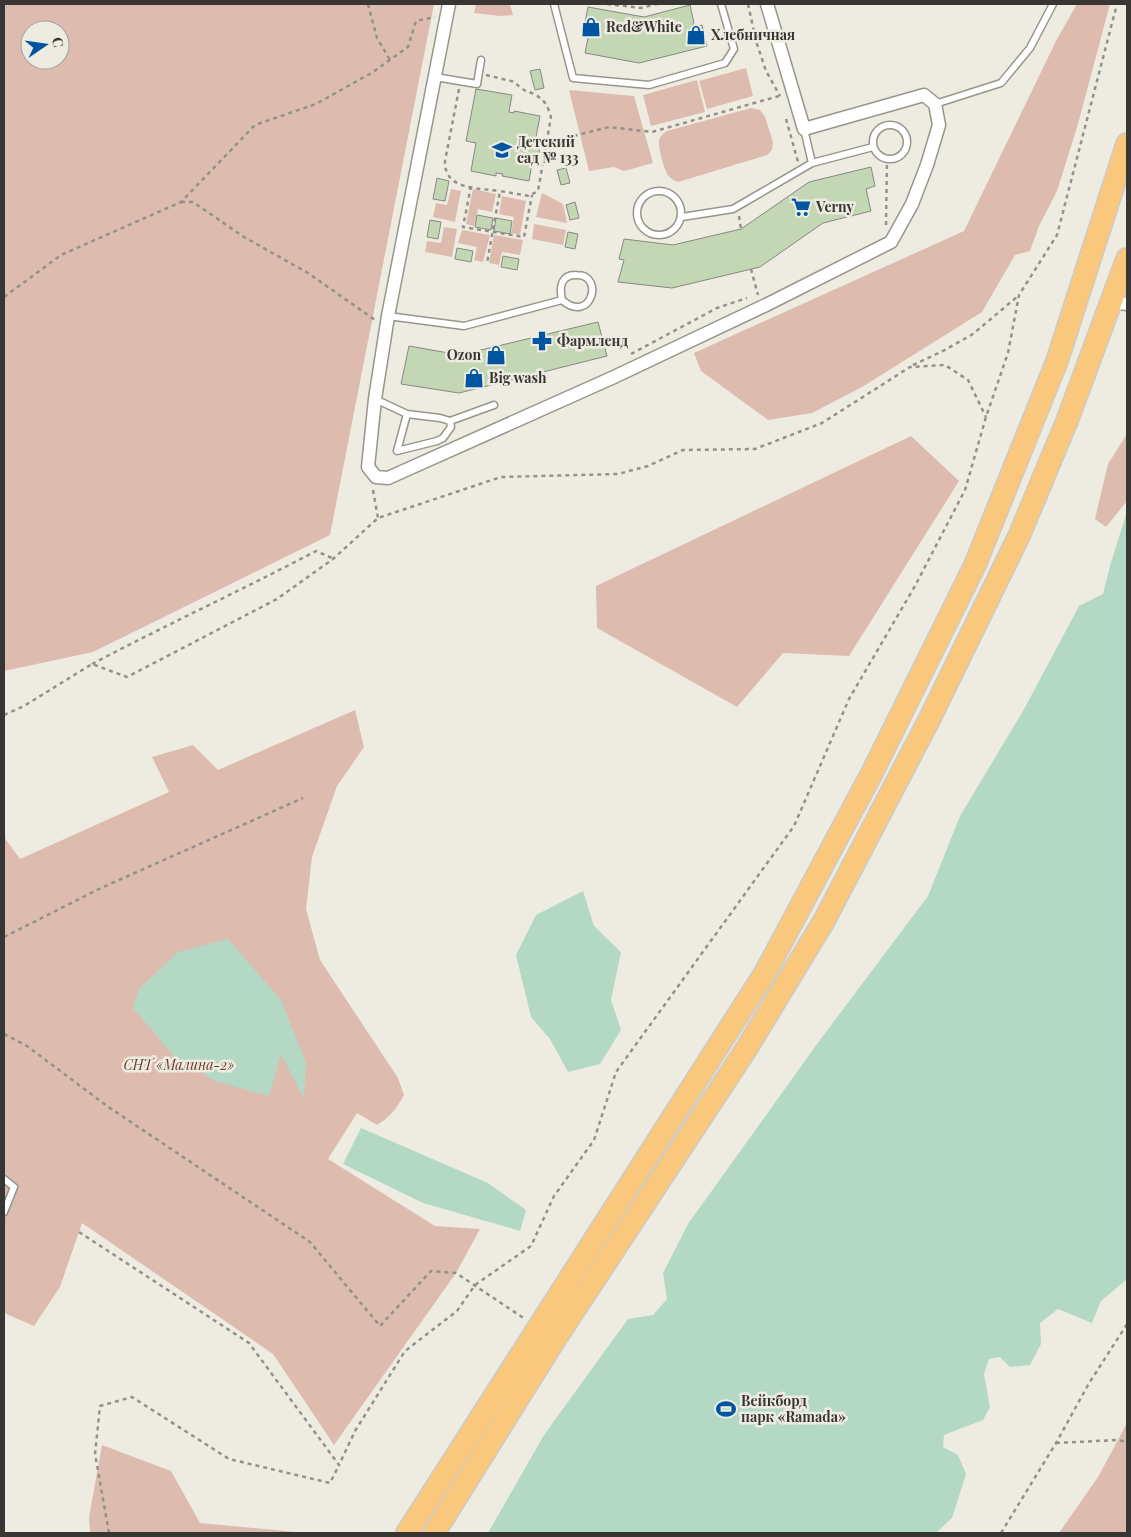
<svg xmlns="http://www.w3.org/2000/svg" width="1131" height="1537" font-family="'Playfair Display',serif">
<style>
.green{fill:#debbaf;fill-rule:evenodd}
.water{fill:#b3d9c5}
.building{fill:#c4d7b5;stroke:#858a81}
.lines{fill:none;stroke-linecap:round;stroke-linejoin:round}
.lane-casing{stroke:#97968c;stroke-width:9}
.street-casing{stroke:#97968c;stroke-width:15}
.primary-casing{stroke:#cbcbca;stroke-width:24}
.path{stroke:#93918a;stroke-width:2.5;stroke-dasharray:4 4;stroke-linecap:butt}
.lane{stroke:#fff;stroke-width:6}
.street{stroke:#fff;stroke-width:12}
.primary{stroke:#fac87c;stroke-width:21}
.labels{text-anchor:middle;stroke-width:5;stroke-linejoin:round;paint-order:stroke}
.poi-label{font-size:14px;font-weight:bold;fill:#373632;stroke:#eeece1;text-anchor:start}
.park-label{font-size:14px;font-style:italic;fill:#6e3a28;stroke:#eeece1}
</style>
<rect width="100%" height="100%" fill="#eeece1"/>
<g class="green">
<path d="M 4,4 L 434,4 L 330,535 L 93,652 L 4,671 ZM 30,30 L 60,30 L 60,60 L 30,60 Z"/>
<path d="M 476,4 L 510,4 L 513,15 L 500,16 L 474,13 Z"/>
<path d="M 1077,4 L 1110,4 L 1078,124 L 1057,191 L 1039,226 L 1030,251 L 1015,255 L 982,312 L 862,387 L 812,413 L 768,420 L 701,371 L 694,353 L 964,231 L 1057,39 Z"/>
<path d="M 746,68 L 753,96 L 707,109 L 699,81 Z"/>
<path d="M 697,80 L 705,112 L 651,126 L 643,95 Z"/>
<path d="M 569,90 L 634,96 L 653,163 L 624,171 L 614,167 L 589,171 Z"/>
<path d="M 751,108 L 760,110 L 765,117 L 773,142 L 772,150 L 767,155 L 678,182 C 674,180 671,179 668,175 C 664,170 658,147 659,140 C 660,136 664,133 667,131 Z"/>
<path d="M 451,189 L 461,191 L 455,222 L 433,217 L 436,203 L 447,205 Z"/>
<path d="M 473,189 L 496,194 L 492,212 L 478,209 L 474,226 L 466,224 Z"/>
<path d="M 542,193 L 563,204 L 567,223 L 536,217 Z"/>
<path d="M 502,196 L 526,201 L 520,235 L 511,233 L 514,217 L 499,214 Z"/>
<path d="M 534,224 L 566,230 L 563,245 L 532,239 Z"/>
<path d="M 444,227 L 457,229 L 452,257 L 425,252 L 427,241 L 441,243 Z"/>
<path d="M 462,230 L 490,235 L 483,262 L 474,260 L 477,247 L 458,243 Z"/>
<path d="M 494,235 L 523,240 L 520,255 L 502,252 L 499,265 L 489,263 Z"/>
<path d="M 1127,434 L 1127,501 L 1106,527 L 1095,519 L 1108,464 Z"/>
<path d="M 911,436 L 959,481 L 849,656 L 783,653 L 737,707 L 597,628 L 596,586 Z"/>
<path d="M 355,710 L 364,747 L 337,786 L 312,857 L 306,909 L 320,960 L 398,1078 L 404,1095 C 397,1108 390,1117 377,1125 L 357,1113 L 328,1159 L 435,1226 L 480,1229 L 456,1273 L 334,1445 L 273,1354 L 82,1223 L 60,1287 L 34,1326 L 4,1313 L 4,837 L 20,859 L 169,792 L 152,757 L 193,745 L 218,770 Z"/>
<path d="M 1127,1423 L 1127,1533 L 1059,1533 L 1098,1477 Z"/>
<path d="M 102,1445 L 171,1471 L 200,1523 L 306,1533 L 90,1533 L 89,1517 Z"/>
</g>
<g class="water">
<path d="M 1127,511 L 1127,1279 L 1101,1301 L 1092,1323 L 1058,1309 L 1040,1323 L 1041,1344 L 1030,1365 L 1010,1367 L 1000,1357 L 989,1359 L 984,1374 L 990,1407 L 983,1420 L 944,1435 L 943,1447 L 958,1455 L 966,1474 L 952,1518 L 936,1533 L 488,1533 L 544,1435 L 628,1319 L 653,1315 L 667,1299 L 663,1273 L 688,1224 L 817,1044 L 928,896 L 960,816 L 1023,711 L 1079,606 L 1103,594 L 1110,566 Z"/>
<path d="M 583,891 L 594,926 L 621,952 L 611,1000 L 621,1030 L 600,1064 L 568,1072 L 550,1039 L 531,1017 L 516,955 L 536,915 Z"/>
<path d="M 228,939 L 281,1000 L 306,1063 L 304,1099 L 281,1054 L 269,1096 L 215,1081 L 173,1055 L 133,1008 L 139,989 L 178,952 Z"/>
<path d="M 361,1128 L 488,1183 L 526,1210 L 520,1231 L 423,1203 L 343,1164 Z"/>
</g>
<g class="building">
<path d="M 690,5 L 694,23 L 693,24 L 693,27 L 702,25 L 707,46 L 639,63 L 585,53 L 590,28 L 584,27 L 588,7 L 644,17 Z"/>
<path d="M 540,69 L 544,88 L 535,90 L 530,71 Z"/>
<path d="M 476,89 L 512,95 L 509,112 L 514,113 L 514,111 L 540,116 L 535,142 L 540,144 L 539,154 L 534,153 L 529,181 L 502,176 L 503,174 L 496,173 L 496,176 L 471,171 L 476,143 L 466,141 Z"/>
<path d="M 871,167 L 875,186 L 866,189 L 871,211 L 823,223 L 760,267 L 672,288 L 618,282 L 624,260 L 619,259 L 624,239 L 673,245 L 741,229 L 809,182 Z"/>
<path d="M 566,168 L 570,183 L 561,185 L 557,170 Z"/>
<path d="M 437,178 L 449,181 L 445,201 L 433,199 Z"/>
<path d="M 575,202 L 579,218 L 570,220 L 566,205 Z"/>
<path d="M 477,215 L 493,218 L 491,230 L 475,227 Z"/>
<path d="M 496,218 L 512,221 L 510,234 L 494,231 Z"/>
<path d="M 430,220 L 441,222 L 438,239 L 427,237 Z"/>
<path d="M 568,232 L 578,234 L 575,249 L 565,247 Z"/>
<path d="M 457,248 L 473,251 L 471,262 L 455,259 Z"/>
<path d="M 503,256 L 519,259 L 517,270 L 501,267 Z"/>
<path d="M 598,322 L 607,356 L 459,393 L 401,384 L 409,346 L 460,355 Z"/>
</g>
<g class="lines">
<defs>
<g id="lane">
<path d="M 554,4 L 573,78 L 649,85 L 725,63 L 734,49 L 721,4"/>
<path d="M 435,77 L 477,84 L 481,60"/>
<path d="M 935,104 L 1001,83 L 1030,48 L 1053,4"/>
<circle cx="890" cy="142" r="17"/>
<path d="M 812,163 L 873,147"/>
<circle cx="659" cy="213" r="22"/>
<path d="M 682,217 L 733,209 L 812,163 L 804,129"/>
<path d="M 388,316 L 464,326 L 562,300 C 591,325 605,275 577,275 C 561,274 559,287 562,300"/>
<path d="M 375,399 L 407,414 L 440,418 L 450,421 L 451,427 L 443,438 L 437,441 L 397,451 L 407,414"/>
<path d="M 450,421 L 494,405"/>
<path d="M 4,1179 L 14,1187 L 4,1212"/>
</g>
<g id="street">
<path d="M 449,4 L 388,316 L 375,399 L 368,467 L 376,477 L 388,478 L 614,377 L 766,305 L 891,242 L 912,204 L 927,165 L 939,125 L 935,104 L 924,95 L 804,129 L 767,4"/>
<path d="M 1112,302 L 1127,304"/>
</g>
<g id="primary">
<path d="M 407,1533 L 765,973 L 873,771 L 975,565 L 1057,361 L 1127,144"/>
<path d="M 434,1533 L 556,1338 L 745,1051 L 824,921 L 929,720 L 1019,536 L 1067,421 L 1127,259"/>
</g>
</defs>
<use href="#lane" class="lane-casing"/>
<use href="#street" class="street-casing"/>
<use href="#primary" class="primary-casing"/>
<g class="path">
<path d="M 368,4 L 377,38 L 390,60"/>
<path d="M 607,4 L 641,8 L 657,4"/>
<path d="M 748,4 L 756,41 L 766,71 L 780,96"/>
<path d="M 486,75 L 515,82 C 524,94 531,90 540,98 C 546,102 549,110 551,117 L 538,191 L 529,196 L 500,191 L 487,263"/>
<path d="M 459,89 L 445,161 C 444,190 478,188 500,191"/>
<path d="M 786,119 L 798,162"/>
<path d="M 566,138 L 609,127 L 652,132 L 779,96"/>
<path d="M 471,186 L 463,227 L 524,237 L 532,195"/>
<path d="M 181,202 L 193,202 L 244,237 L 308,273 L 375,320"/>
<path d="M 739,216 L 741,229"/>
<path d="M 886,225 L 887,159"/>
<path d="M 751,269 L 758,295"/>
<path d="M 4,297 L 61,255 L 181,202 L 255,125 L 316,104 L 373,72 L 408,47 L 416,21 L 435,17"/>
<path d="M 631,354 L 717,308 L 747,298"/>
<path d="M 913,365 L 943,351 L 973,334 L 1018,296"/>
<path d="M 373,490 L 378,518"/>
<path d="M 92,664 C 166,625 242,590 316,551 L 332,558"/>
<path d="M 4,715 L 24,706 L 92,664 L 127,677 L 277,599 L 333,559 L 378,518 L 501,477 L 618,474 L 648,466 L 683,450 L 755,449 L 822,423 L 910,367 L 945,365 L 968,380 L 986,417"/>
<path d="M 4,937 L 101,888 L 303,798"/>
<path d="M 4,1034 L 27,1046 L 107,1106 L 310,1242 L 380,1326 L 431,1271 L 456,1273 L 525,1319"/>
<path d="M 79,1232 L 249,1343 L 339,1465 L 355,1431 L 405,1351 L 457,1311 L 475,1285 L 531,1246 L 554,1196 L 594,1140 L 616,1072 L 794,826 L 849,699 L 915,586 L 965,490 L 986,417 L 1008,353 L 1019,295 L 1057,235 L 1117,4"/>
<path d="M 1056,1443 L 1118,1440 L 1127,1442"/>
<path d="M 109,1533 L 95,1454 L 100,1406 L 132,1397 L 229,1459 L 330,1483 L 339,1465"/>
<path d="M 1001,1533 L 1056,1443 L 1088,1385 L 1127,1324"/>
</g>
<use href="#lane" class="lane"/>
<use href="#street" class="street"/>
<use href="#primary" class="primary"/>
</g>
<defs>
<symbol id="shop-bare" viewBox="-9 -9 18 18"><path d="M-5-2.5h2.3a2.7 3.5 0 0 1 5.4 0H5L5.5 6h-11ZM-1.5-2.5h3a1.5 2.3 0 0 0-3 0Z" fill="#0055a3" stroke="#eeece1" stroke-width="2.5" paint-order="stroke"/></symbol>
<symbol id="school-bare" viewBox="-9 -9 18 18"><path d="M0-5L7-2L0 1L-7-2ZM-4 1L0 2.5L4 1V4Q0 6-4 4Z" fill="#0055a3" stroke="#eeece1" stroke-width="2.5" paint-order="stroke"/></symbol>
<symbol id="supermarket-bare" viewBox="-9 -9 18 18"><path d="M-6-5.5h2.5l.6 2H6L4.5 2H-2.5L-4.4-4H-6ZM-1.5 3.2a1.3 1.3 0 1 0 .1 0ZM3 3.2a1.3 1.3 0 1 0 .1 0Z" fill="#0055a3" stroke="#eeece1" stroke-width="2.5" paint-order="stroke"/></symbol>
<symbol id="pharmacy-bare" viewBox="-9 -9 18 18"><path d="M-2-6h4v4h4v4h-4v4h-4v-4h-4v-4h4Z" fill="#0055a3" stroke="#eeece1" stroke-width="2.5" paint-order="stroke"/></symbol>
<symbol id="stadium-bare" viewBox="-9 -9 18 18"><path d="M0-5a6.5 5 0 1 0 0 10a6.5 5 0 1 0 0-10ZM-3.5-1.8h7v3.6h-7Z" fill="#0055a3" stroke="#eeece1" stroke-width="2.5" paint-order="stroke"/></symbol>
</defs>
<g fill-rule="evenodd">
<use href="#shop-bare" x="577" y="13" width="28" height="28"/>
<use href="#shop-bare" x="682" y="21" width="28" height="28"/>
<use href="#school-bare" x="488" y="136" width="28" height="28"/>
<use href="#supermarket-bare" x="787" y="193" width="28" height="28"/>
<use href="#pharmacy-bare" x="528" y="327" width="28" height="28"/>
<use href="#shop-bare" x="482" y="341" width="28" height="28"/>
<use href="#shop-bare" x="460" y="364" width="28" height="28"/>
<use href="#stadium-bare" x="712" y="1395" width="28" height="28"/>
</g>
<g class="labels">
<g class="poi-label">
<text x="606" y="32">Red&amp;White</text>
<text x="711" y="40">Хлебничная</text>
<text x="517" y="147">Детский<tspan x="517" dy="16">сад № 133</tspan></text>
<text x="816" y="212">Verny</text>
<text x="557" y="346">Фармленд</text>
<text x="481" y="360" text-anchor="end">Ozon</text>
<text x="489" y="383">Big wash</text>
<text x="741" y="1406">Вейкборд<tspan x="741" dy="16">парк «Ramada»</tspan></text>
</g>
<g class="park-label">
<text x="179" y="1070">СНТ «Малина-2»</text>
</g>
</g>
<rect width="1131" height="1537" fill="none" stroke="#373632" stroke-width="10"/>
<g transform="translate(45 45) rotate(77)"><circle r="24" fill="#eeece1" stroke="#a5a39b"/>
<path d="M0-4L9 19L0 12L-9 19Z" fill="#0055a3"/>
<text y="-8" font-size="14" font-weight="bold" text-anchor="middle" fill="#373632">С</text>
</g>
</svg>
